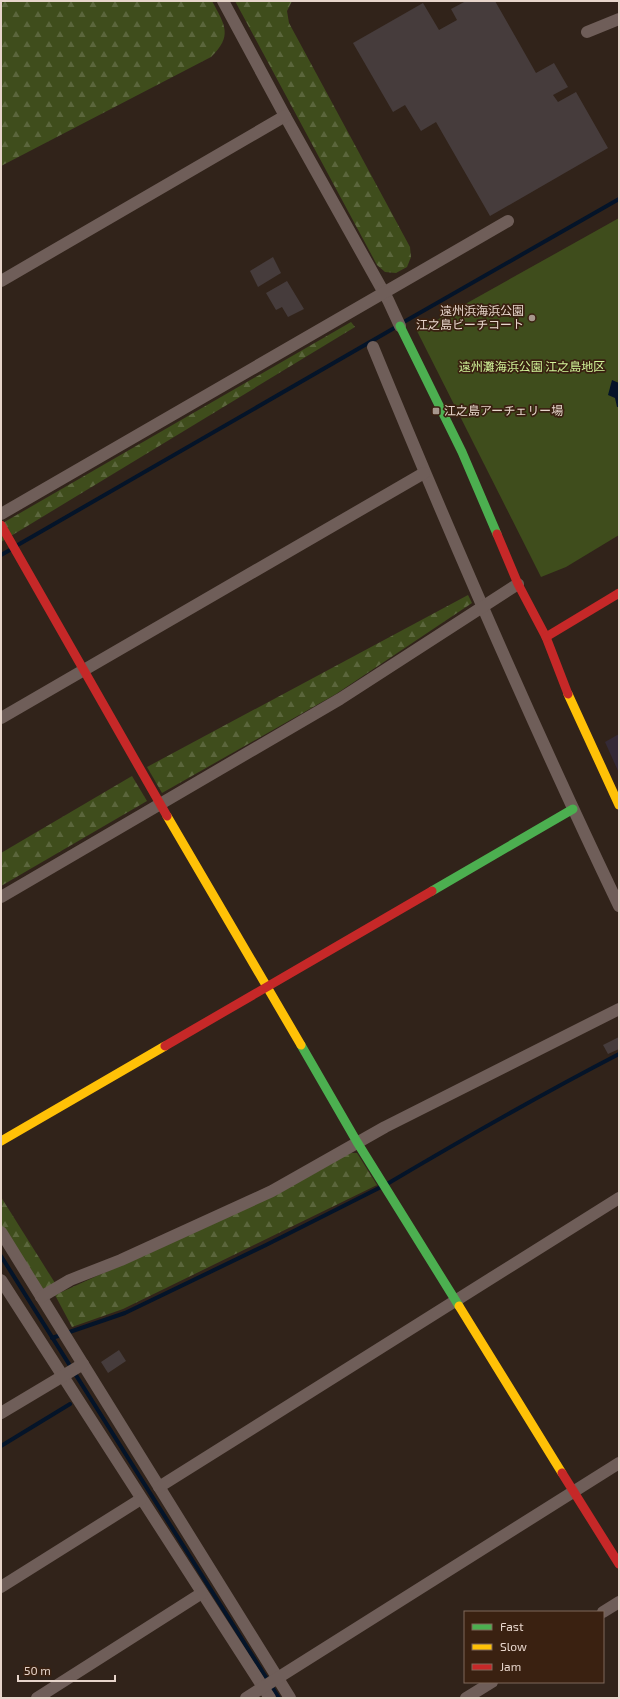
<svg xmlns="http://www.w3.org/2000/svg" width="620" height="1699" font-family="'Exo 2','Noto Sans JP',sans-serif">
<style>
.education{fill:#342a36}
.green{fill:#3f4d1c}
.forest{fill:url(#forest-firs)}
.water{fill:#041429}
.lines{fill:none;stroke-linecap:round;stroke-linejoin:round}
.stream{stroke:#041429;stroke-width:4}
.building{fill:#463c3c}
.street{stroke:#6f5e59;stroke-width:12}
.fast{stroke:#4caf50;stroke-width:9}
.slow{stroke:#ffc107;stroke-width:9}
.jam{stroke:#c62828;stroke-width:9}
.poi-dot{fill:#a7978d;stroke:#3a2111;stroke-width:1.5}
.labels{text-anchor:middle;stroke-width:3.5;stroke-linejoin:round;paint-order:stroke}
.poi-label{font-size:12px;fill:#e7d5cb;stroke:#3a2111;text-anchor:end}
.park-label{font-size:12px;fill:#d1f398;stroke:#3a2111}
</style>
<defs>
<pattern id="forest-firs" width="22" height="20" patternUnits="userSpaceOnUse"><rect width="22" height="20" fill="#3f4d1c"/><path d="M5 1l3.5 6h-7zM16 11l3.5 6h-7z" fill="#5b663c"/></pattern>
</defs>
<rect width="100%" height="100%" fill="#31231a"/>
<path class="education" d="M 619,734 L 619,773 L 605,742 Z"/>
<path class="green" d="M 619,218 L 619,535 L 566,567 L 541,577 L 417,331 Z"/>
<g class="forest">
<path d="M 1,1 L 212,1 C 225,25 233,36 211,57 L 1,166 Z"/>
<path d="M 235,1 L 292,1 L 287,11 L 289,23 L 410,247 L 411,257 L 407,267 L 396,273 L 385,272 L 377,265 Z"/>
<path d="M 351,322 L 355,327 L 1,542 L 1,524 Z"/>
<path d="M 468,595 L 472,603 L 336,694 L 162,793 L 147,767 Z"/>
<path d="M 132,776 L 147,801 L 1,886 L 1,853 Z"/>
<path d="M 349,1153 L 357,1153 L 377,1185 L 123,1309 L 72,1327 L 55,1295 L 255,1204 Z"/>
<path d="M 1,1197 L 55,1283 L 42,1290 L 1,1225 Z"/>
</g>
<path class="water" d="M 612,380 L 619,383 L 619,407 L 617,407 L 615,398 L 608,395 Z"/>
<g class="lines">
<g class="stream">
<path d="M 402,323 L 619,199"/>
<path d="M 16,546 L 396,327"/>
<path d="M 1,555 L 10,550"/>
<path d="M 387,1184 C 463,1139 540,1095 619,1054"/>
<path d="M 1,1256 L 279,1698"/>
<path d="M 52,1338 L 125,1313 L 266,1245 L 381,1187"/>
<path d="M 1,1446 L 70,1404"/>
</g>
</g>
<g class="building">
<path d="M 466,1 L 495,1 L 536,73 L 554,63 L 568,87 L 553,95 L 558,102 L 576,92 L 608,148 L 490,216 L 436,122 L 421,131 L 405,105 L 393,112 L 353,43 L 423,3 L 439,30 L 457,20 L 451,9 Z"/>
<path d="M 273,257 L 281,273 L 258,287 L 250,271 Z"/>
<path d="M 287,281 L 304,309 L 288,317 L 282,307 L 276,310 L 266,293 Z"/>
<path d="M 619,1037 L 619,1049 L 608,1054 L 603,1045 Z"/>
<path d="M 119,1350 L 126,1361 L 108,1373 L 101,1362 Z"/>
</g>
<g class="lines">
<g class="street">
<path d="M 223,1 L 285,116 L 388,300 L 400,326"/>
<path d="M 587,32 L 619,19"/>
<path d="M 1,281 L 285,116"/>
<path d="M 373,347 C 450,535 531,722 619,906"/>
<path d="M 1,514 L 508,221"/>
<path d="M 1,718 L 424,473"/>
<path d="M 1,897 L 340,699 L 518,584"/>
<path d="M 1,1232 L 290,1698"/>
<path d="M 1,1280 L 270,1698"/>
<path d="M 41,1297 L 70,1280 L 121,1260 L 272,1191 L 385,1127 L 619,1009"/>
<path d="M 1,1413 L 83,1364"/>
<path d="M 159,1487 L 619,1198"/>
<path d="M 1,1587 L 141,1499"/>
<path d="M 603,1612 L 619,1602"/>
<path d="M 37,1698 L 202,1593"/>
<path d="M 246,1698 L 619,1463"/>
<path d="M 466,1698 L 492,1682"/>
</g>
<g class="fast">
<path d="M 400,326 L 462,452 L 497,534"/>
<path d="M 432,891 L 573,809"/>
<path d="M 301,1045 L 357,1142 L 459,1306"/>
</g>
<g class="slow">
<path d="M 568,694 L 619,805"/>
<path d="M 167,816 L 301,1045"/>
<path d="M 1,1141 L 165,1046"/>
<path d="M 459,1306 L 562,1473"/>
</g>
<g class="jam">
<path d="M 1,525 L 167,816"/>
<path d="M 497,534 L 518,584 L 546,637 L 568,694"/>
<path d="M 546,637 L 619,593"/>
<path d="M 165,1046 L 432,891"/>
<path d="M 562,1473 L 619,1564"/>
</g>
</g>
<g class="poi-dot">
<circle cx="532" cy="318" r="4"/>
<rect x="432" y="407" width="8" height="8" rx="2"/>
</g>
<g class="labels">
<g class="poi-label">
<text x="524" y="315">遠州浜海浜公園<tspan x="524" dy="14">江之島ビーチコート</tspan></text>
<text x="444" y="415" text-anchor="start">江之島アーチェリー場</text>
</g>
<g class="park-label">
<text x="532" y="371">遠州灘海浜公園 江之島地区</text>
</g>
</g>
<rect width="620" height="1699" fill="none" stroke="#e7d5cb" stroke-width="4"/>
<rect x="464" y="1611" width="140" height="72" fill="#3a2111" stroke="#7f695b"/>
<rect x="472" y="1624" width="20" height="6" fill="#4caf50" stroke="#7f695b"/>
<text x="500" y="1631" font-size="12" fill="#e7d5cb">Fast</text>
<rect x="472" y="1644" width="20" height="6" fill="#ffc107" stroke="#7f695b"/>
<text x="500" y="1651" font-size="12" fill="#e7d5cb">Slow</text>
<rect x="472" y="1664" width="20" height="6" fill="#c62828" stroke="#7f695b"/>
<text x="500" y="1671" font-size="12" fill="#e7d5cb">Jam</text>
<path d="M18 1675v6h97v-6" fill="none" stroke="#e7d5cb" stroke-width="2"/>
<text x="24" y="1675" font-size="12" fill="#e7d5cb" stroke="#3a2111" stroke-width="3" paint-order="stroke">50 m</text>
</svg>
